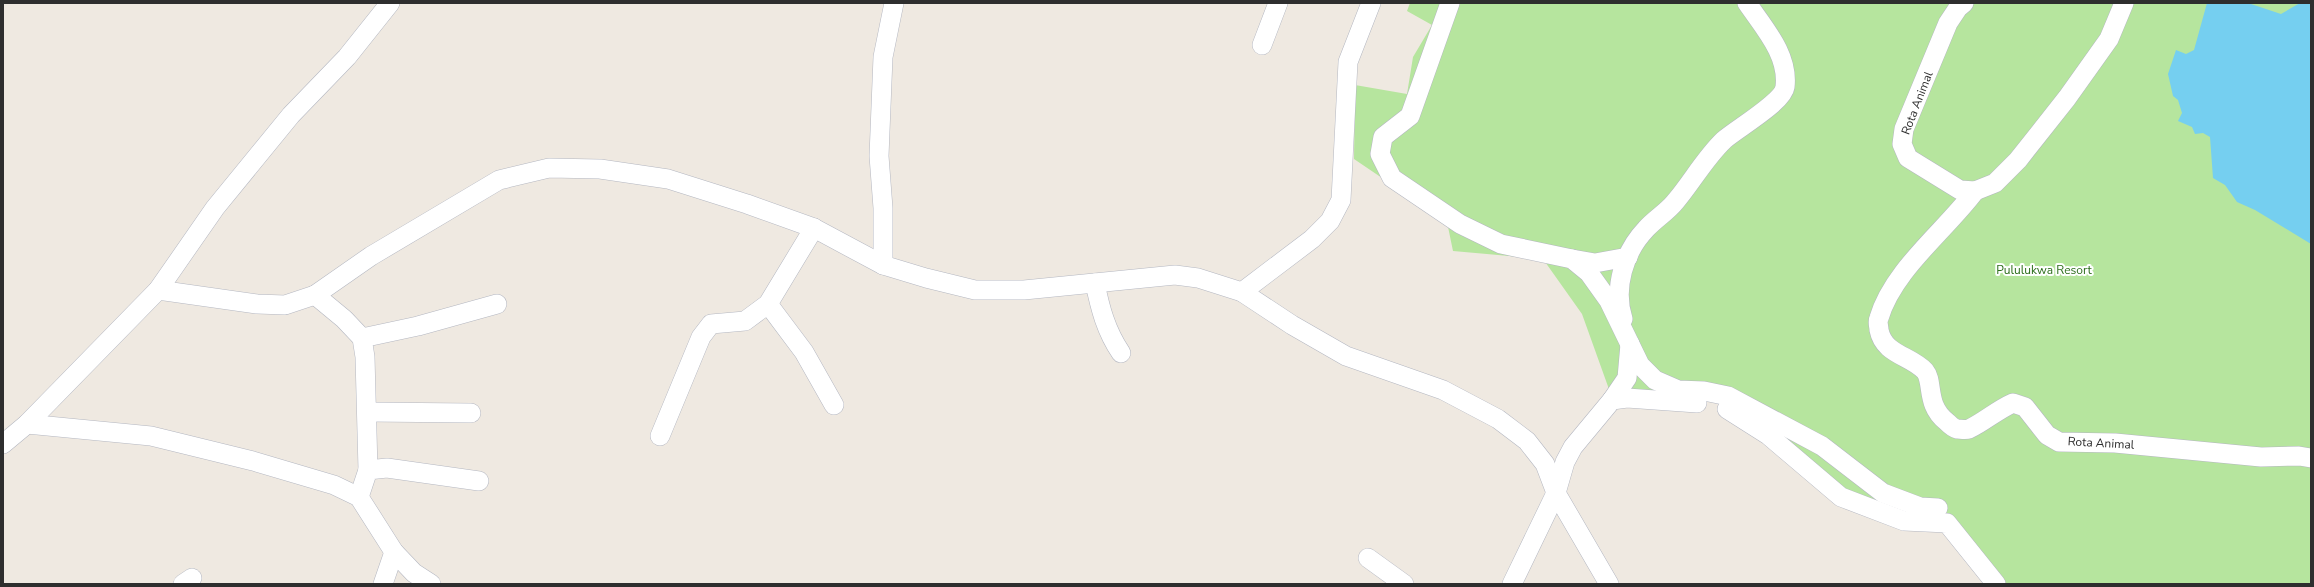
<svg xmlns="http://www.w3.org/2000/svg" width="2314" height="587" font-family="'Nunito Sans',sans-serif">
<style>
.green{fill:#b6e59e}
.water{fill:#75cff0}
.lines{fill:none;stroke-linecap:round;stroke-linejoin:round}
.minor-casing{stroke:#b4b7c1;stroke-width:20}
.minor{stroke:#fff;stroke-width:19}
.labels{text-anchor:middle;stroke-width:4;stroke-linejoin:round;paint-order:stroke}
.street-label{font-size:12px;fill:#2e2e2e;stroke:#fff}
.park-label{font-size:12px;fill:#2c6e1b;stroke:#fff}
</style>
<rect width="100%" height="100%" fill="#efe9e1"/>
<path class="green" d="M 1410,3 L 2311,3 L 2311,584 L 2002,584 L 1948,519 L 1902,515 L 1846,489 L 1729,403 L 1610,392 L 1582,314 L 1543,259 L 1453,251 L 1447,222 L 1354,159 L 1355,85 L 1407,94 L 1413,57 L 1432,25 L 1407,11 Z"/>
<path class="water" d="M 2207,3 L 2248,3 L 2281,14 L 2300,3 L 2311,3 L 2311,244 L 2255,210 L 2237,202 L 2225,185 L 2213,178 L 2210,137 L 2203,133 L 2195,134 L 2192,127 L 2178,121 L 2182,113 L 2178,100 L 2173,96 L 2168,74 L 2176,50 L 2186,54 L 2194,50 Z"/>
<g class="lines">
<defs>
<g id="minor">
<path d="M 1450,3 L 1410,116 L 1383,137 L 1380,154 L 1392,178 L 1460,224 L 1501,244 L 1572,259 L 1589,273 L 1609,301 L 1640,365 L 1655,380 L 1678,390 L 1704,391 L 1728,396 L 1822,446 L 1883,493 L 1920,507 L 1938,508"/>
<path d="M 1964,3 L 1958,8 L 1948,23 L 1904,129 L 1902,144 L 1908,158 L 1960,190 L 1975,191 C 1945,231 1893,270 1879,318 C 1877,322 1879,326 1879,330 C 1884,355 1910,355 1925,371 C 1934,382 1925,405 1947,422 C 1950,425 1953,428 1957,429 C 1960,429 1966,430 1969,429 C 1984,422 1997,410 2013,403 L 2025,407 L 2047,435 L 2059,442 L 2115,443 L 2261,457 L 2299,456 L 2311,458"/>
<path d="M 1262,45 L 1278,3"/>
<path d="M 1975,191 L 1995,183 L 2018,160 L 2067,98 L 2109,39 L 2124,3"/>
<path d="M 1572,259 L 1595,263 L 1628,257"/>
<path d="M 883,265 L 883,208 L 879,156 L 883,57 L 894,3"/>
<path d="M 1095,283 C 1100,308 1106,331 1121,353"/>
<path d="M 158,290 L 257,304 L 285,305 L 315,295 L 371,256 L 499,180 L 549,168 L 600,169 L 668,179 L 747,204 L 814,228 L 883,265 L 926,278 L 975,290 L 1024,290 L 1175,275 L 1198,278 L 1242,292 L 1292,325 L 1346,356 L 1443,390 L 1498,419 L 1527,441 L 1545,464 L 1556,493 L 1609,584"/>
<path d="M 1242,292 L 1312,239 L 1330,221 L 1341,200 L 1348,62 L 1371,3"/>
<path d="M 315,295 L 344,319 L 362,338 L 365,357 L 368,470"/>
<path d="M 768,304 L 804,352 L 834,405"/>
<path d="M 1623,319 C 1613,288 1624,252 1646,229 C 1655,219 1667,212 1675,202 C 1692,182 1705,158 1724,140 C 1738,128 1783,102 1785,87 C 1789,55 1764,28 1747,3"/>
<path d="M 362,338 L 418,326 L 497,304"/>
<path d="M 1612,400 L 1627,378 L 1630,344"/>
<path d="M 1727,409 L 1768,435 L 1841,497 L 1904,521 L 1947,523 L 1996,584"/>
<path d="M 367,412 L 471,413"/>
<path d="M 27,424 L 151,436 L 253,461 L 334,485 L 359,497 L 394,552 L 414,573 L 431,584"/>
<path d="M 660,436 L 701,337 L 711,324 L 745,321 L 768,304 L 814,228"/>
<path d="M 3,444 L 27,424 L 158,290 L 215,208 L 291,115 L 347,57 L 390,3"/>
<path d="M 359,497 L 368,470 L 387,468 L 479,481"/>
<path d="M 1368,558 L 1404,584"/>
<path d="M 183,584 L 192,578"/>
<path d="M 383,584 L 394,552"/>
<path d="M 1512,584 L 1556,493 L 1565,462 L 1573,447 L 1612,400 L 1627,398 L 1697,403"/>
</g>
</defs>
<use href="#minor" class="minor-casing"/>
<use href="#minor" class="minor"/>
</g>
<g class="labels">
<g class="street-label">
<text transform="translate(1917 103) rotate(-69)" y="4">Rota Animal</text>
<text transform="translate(2101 443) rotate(3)" y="4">Rota Animal</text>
</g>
<g class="park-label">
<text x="2044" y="274">Pululukwa Resort</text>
</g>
</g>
<rect width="2314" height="587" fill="none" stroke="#2e2e2e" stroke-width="8"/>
</svg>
